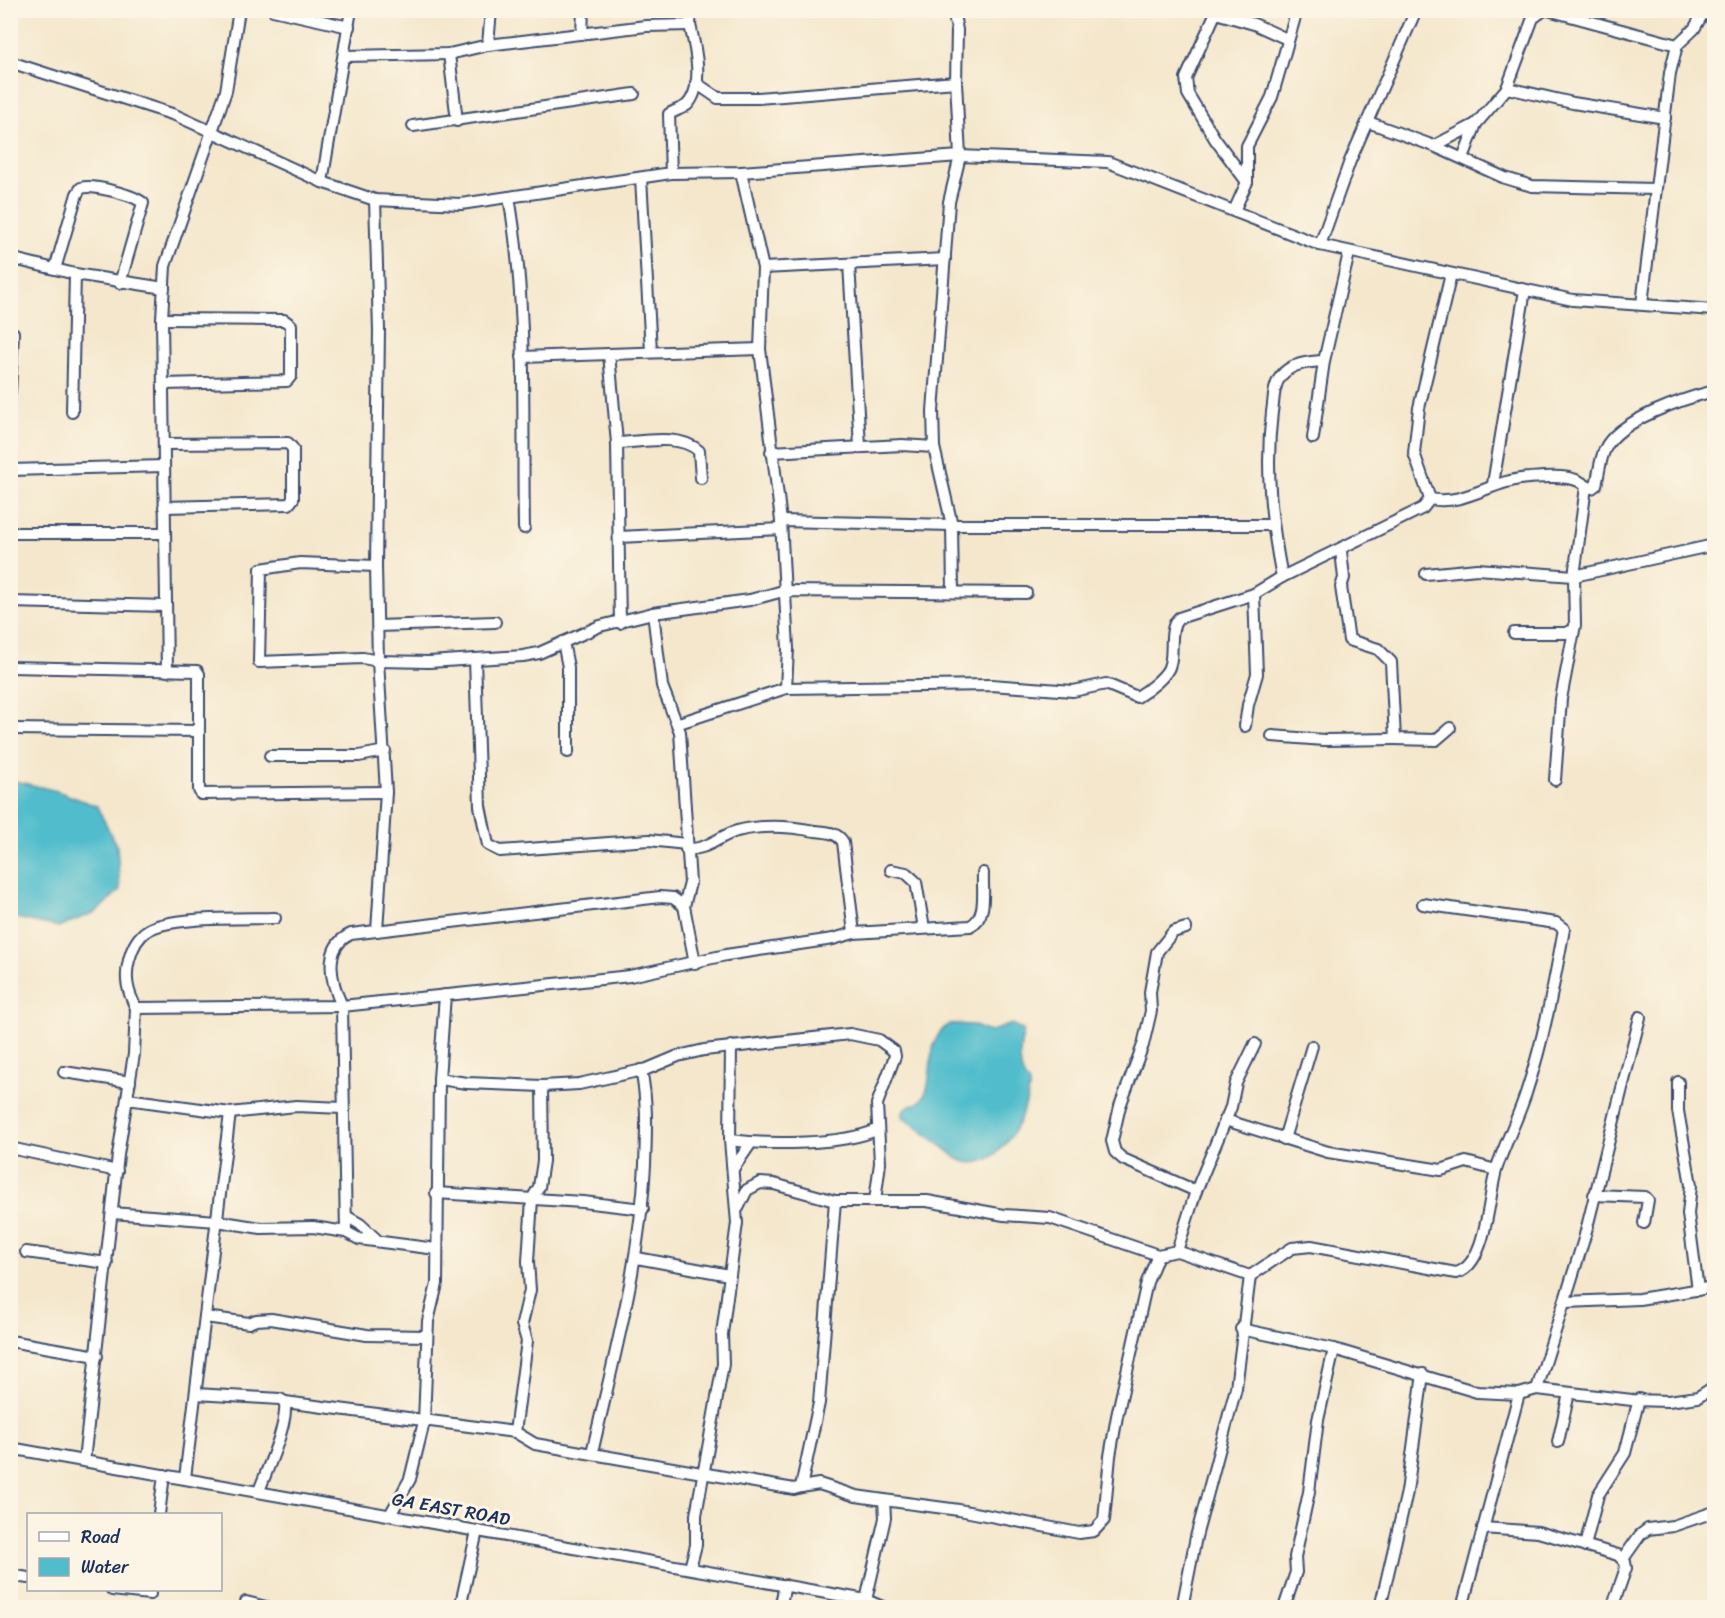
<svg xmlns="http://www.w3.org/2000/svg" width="1725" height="1618" font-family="Sriracha,sans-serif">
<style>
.water{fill:#51bdcc;stroke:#367695;stroke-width:1.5}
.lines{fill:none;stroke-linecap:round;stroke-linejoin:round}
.minor-casing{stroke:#3c4b6e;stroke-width:14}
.minor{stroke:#fff;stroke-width:10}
.labels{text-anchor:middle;stroke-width:6;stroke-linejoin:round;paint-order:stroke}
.street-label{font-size:18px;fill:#1b2f5e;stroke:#fcf5e5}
</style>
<rect width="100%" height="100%" fill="#fcf5e5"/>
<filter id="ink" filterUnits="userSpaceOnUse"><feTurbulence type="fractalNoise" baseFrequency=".0167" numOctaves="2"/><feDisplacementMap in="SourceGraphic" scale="12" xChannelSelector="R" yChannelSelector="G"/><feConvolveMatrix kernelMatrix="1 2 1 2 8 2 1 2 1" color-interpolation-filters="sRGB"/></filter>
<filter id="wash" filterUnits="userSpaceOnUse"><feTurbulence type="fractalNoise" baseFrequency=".008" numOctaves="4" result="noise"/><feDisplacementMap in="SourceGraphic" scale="24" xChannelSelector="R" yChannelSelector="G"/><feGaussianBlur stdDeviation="1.35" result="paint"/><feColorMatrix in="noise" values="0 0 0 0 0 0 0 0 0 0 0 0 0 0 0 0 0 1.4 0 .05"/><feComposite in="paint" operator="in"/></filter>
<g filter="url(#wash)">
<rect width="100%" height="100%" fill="#f4e7cc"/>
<g class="water">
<path d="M 11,780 L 57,791 L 97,806 L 117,847 L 120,890 L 96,912 L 59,927 L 11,917 Z"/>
<path d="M 950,1024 L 973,1025 L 989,1032 L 1012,1024 L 1024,1031 C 1020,1045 1018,1063 1024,1077 C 1027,1082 1030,1083 1029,1090 C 1025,1119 996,1177 960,1160 L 902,1116 L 904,1109 C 908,1105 916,1105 920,1101 C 938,1084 921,1040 950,1024 Z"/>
</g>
</g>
<g filter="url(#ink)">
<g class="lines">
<defs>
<g id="minor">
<path d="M 273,10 L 349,27"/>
<path d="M 1217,10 L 1186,78 L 1188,94 L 1215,139 L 1247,182"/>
<path d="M 1548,10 L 1677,45"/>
<path d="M 1216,13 L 1254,24 L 1287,39"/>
<path d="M 582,34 L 583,10"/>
<path d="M 488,45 L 491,10"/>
<path d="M 449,54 L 457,121"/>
<path d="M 345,56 L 449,54 L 488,45 L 646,26 L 690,25 L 691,10"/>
<path d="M 10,62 L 175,115 L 322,182 L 375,200 L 461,204 L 671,173 L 741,172 L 960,156 L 1108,162 L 1320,245 L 1350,161 L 1416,10"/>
<path d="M 696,83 L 718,98 L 758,98 L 956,82"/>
<path d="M 1507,88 L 1573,103 L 1665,118"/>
<path d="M 1368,122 L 1434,146 L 1505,178 L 1532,186 L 1655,189"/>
<path d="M 413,126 L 634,94"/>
<path d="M 1434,146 L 1476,124"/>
<path d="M 1463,158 L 1476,124 L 1507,88 L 1533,18 L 1544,10"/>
<path d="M 671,173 L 669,114 C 674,111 683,108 687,105 C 705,86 695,46 690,25"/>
<path d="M 641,178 L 651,351"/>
<path d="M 322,182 L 351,10"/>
<path d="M 509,197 C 528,306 522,418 524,528"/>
<path d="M 375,200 L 379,330 L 376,566 L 378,661 L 386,792 L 377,931"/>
<path d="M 1234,211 L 1247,182 L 1247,146 L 1272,97 L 1297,10"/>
<path d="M 1320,245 L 1573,300 L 1714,310"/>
<path d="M 10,258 L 75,274 L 164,288"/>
<path d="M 849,264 L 860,446"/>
<path d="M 763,268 L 945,259"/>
<path d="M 55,269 L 77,194 L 81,188 C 92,184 134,195 143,203 L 120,283"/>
<path d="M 1642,304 L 1670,73 L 1677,45 L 1694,29 L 1705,10"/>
<path d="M 162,319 L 284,320 L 291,325 L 291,376 L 287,381 L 164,384"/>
<path d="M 10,332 L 13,333 L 10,392"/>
<path d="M 522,357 L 609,354"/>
<path d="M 72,412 L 75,274"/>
<path d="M 1313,438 L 1324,361 L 1349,253"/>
<path d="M 617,443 C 641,442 680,433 699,451 L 701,478"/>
<path d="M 164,444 L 288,443 L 293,449 L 293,499 L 289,504 L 164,507"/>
<path d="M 771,452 L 902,445 L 934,447"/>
<path d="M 10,470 L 164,466"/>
<path d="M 1493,484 L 1525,290"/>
<path d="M 1430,499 C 1466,506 1491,480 1529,478 C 1542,477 1564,475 1576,480 C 1583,482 1585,487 1592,488 L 1596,485 C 1599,474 1600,459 1605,449 C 1618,420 1686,398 1714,391"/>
<path d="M 781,521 L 952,525 L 1272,525"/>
<path d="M 10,533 L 164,533"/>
<path d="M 619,537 L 781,529"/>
<path d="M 1341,551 L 1344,578 L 1341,587 L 1349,640 L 1378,649 L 1391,662 L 1395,739 L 1436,740 L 1450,728"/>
<path d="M 376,566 L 300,563 L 261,569 L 259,662 L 363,658 L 378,661 L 429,662 L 523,656 L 539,653 L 600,626 L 653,613 L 750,600 L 783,591 L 1026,593"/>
<path d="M 1426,574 L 1477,569 L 1574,576 L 1714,545"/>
<path d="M 1282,577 C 1271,521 1265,469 1272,412 C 1274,400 1273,386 1281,376 C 1291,363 1309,362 1324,361"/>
<path d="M 953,591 L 952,525 L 934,447 L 933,411 L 949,202 L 960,156 L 956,82 L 957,30 L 953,10"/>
<path d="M 10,602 L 166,606"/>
<path d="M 653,613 L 662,686 L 680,732 L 690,883 L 684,906 L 695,963"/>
<path d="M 620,623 L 617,443 L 609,354 L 760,349"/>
<path d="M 378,626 L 495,622"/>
<path d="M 1514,633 L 1566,633 L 1571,631"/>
<path d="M 563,642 L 568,667 L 568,752"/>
<path d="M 475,659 L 480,806 L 488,845 L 500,851 L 649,840 L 686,844"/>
<path d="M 10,667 L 197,671 L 199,674 L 199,790 L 201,794 L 386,792"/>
<path d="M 167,671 L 162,319 L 165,266 L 226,91 L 239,10"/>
<path d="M 786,688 L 991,685 L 1073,691 L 1106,684 L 1137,697 C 1147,691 1168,676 1170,664 C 1174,650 1168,628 1179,618 L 1254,594 L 1282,577 L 1423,508 L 1430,499 L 1414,453 L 1419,408 L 1451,274"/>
<path d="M 679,723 L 786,688 L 788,649 L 781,521 L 760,349 L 763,268 L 741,172"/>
<path d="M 1245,726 L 1248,705 L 1257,674 L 1254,594"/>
<path d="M 10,729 L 199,731"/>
<path d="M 1272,736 L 1324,740 L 1395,739"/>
<path d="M 270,756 L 359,756 L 385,751"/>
<path d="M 1555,780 L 1561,699 L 1575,625 L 1574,576 L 1586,487"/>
<path d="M 686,849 C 706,851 719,836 737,831 C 764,824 789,826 815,831 C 826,832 837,832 843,842 L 854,933"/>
<path d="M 891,870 L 906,873 L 916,882 L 924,928"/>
<path d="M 1186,928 L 1173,932 L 1157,952 L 1150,992 L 1151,1011 L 1143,1045 L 1120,1106 L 1112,1141 L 1115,1152 L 1123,1159 L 1196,1191"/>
<path d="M 136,1008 C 128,992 124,979 129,960 C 132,948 137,937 148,930 C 171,916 246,919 275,918"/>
<path d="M 64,1072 L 130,1082"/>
<path d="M 439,1079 L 467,1083 L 542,1086 L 579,1084 L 647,1069 L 678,1056 L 704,1050 L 850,1034 L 879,1040 L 894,1051 L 895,1056 L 877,1104 L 880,1163 L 875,1201"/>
<path d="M 1678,1082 L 1678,1111 L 1691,1185 L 1688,1214 L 1698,1290"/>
<path d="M 127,1099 L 230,1113 L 296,1106 L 343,1108"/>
<path d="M 1225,1120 L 1328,1152 L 1441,1170 L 1466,1162 L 1496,1170"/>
<path d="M 1284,1139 L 1312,1046"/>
<path d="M 730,1140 C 767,1145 844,1145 876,1130"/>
<path d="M 10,1148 L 117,1171"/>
<path d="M 733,1169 L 751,1143"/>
<path d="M 436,1193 L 583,1202 L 643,1209"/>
<path d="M 1594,1195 L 1645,1197 L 1648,1200 L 1644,1223"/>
<path d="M 835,1201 L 819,1403 L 801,1487 L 819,1484 L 856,1496 L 884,1500 L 885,1518 L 866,1600"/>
<path d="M 738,1208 L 747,1190 L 760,1183 L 774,1184 L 835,1201 L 927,1201 L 1004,1215 L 1050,1218 L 1158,1255 L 1177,1251 L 1250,1276 L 1236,1388 L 1196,1537 L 1182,1608"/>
<path d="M 112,1213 L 217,1221 L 261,1228 L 313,1227 L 346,1232 L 359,1239 L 436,1249"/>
<path d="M 346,1216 L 360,1224 L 376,1239"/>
<path d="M 346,1232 L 342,1006 L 630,976 L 726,955 L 833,939 L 854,933 L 970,926 C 988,918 982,889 983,873"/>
<path d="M 1177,1251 L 1196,1191 L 1231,1107 L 1236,1083 L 1255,1044"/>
<path d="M 26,1252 L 107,1263"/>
<path d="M 637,1258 L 729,1275"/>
<path d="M 1250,1276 L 1292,1248 L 1311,1246 L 1456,1273 C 1488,1265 1488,1193 1497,1167 C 1506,1141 1519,1116 1527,1090 C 1544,1039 1554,983 1564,929 L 1556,923 L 1423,904"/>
<path d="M 1566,1302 L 1639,1299 L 1714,1287"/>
<path d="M 205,1317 L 249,1323 L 256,1320 L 271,1319 L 367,1335 L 427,1336"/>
<path d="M 1241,1329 L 1334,1349 L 1477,1392 L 1519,1394 L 1537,1389 L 1632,1400 L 1668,1401 L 1698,1397 L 1714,1387"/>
<path d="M 10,1341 L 97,1356"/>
<path d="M 1537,1389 L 1584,1239 L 1640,1017"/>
<path d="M 196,1394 L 280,1399 L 285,1402 L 515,1432 L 527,1341 L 522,1324 L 530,1290 L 528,1261 L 532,1199 L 539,1187 L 543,1161 L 542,1086"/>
<path d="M 515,1432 L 535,1444 L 794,1489 L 801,1487"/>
<path d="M 1558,1442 L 1569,1393"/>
<path d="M 10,1448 L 866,1600 L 885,1608"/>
<path d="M 592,1453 C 614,1357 640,1264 645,1165 C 646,1133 648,1102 641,1070"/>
<path d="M 84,1461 L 118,1155 L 134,1054 L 136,1008 L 342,1006 C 331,982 322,947 351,934 L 660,897 L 673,898 L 684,906"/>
<path d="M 185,1478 L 230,1113"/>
<path d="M 259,1491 C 267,1469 288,1425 285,1402"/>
<path d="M 884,1500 L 959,1510 L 1079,1533 L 1094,1531 L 1104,1520 L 1110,1456 L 1117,1416 L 1147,1282 L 1158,1255"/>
<path d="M 159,1514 L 164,1475"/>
<path d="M 390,1515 L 410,1479 L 424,1422 L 428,1321 L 437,1284 L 439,1079 L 445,995"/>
<path d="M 1483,1528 L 1538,1532 L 1618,1555 L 1625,1562 L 1626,1568 L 1612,1608"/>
<path d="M 1585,1546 L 1598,1495 L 1625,1453 L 1639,1399"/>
<path d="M 1623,1559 L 1640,1535 L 1648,1529 L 1673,1526 L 1714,1512"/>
<path d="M 690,1568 L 696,1545 L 696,1515 L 723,1364 L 722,1334 L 737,1223 L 730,1140 L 731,1046"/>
<path d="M 10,1575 L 28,1578"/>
<path d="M 112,1590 L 150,1594"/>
<path d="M 246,1602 L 270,1608"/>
<path d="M 460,1608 L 477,1531"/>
<path d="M 780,1608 L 785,1585"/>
<path d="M 1284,1608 L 1296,1572 L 1295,1557 L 1309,1492 L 1318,1420 L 1334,1349"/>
<path d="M 1380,1608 L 1407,1492 L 1423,1374"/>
<path d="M 1462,1608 L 1519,1394"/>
</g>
</defs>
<use href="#minor" class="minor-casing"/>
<use href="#minor" class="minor"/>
</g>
</g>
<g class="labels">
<g class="street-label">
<text transform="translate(451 1509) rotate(10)" y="6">GA EAST ROAD</text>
</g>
</g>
<rect width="1725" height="1618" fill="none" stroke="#fcf5e5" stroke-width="36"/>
<rect x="27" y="1513" width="195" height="78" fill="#fcf5e5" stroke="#a2a6af" stroke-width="1.5"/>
<rect x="39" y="1532" width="30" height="9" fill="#ffffff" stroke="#a2a6af" stroke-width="1.5"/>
<text x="81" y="1543" font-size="18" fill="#1b2f5e">Road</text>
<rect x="39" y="1558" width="30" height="18" fill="#51bdcc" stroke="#a2a6af" stroke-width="1.5"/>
<text x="81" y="1573" font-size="18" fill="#1b2f5e">Water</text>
</svg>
